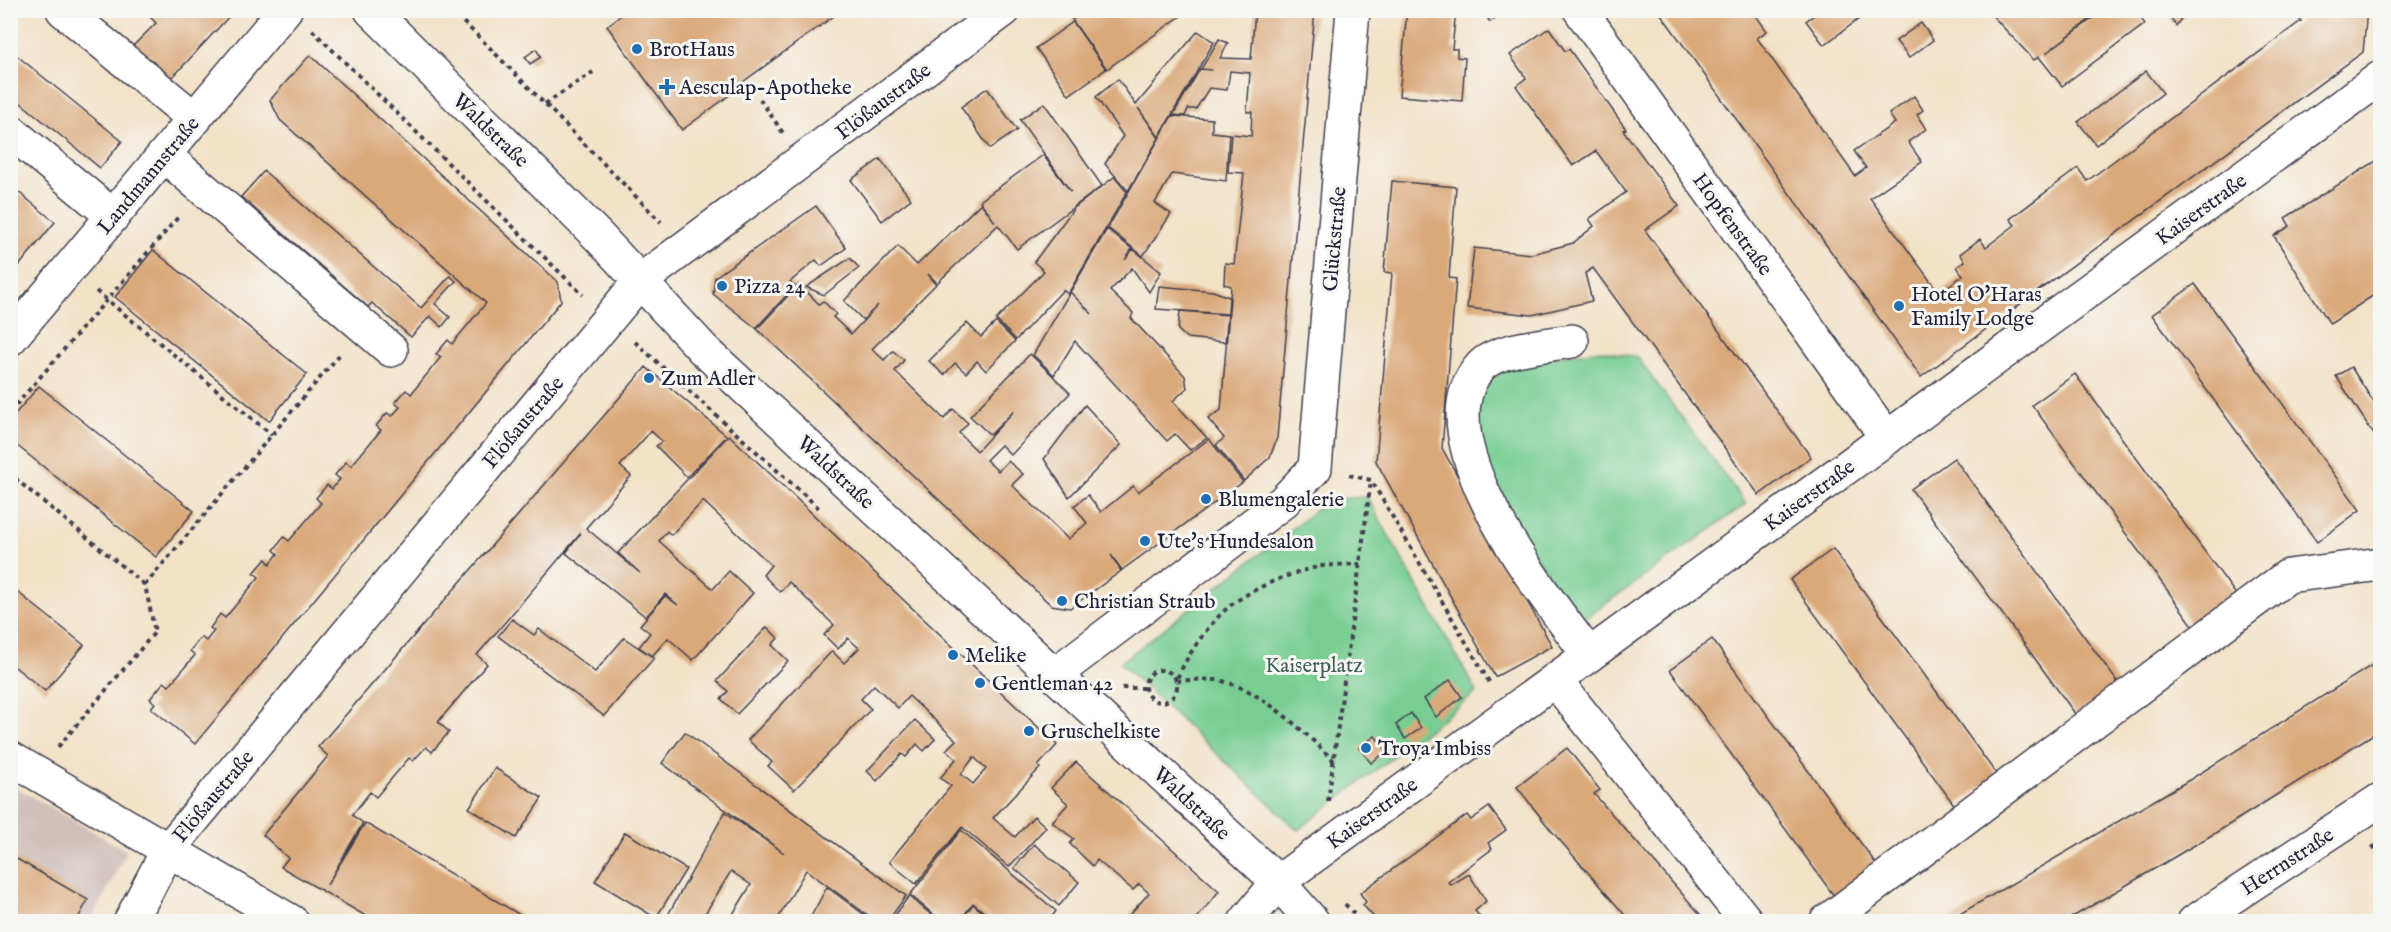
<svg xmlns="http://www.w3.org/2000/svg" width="2391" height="932" font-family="'IM FELL English',serif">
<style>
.industrial{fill:#cfc0bb}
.green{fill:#77cd92;stroke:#4c7866;stroke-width:1.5}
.building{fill:#daa97a;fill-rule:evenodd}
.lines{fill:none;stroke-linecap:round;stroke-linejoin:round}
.minor-casing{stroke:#413f50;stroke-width:36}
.path{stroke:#413f50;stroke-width:4;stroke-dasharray:4.5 4.5;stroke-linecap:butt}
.minor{stroke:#fff;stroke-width:33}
.poi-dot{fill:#1f6fb2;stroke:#f6f6f2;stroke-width:2}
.labels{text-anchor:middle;stroke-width:6;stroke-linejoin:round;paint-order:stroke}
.poi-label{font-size:21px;fill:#22223b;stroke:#f6f6f2;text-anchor:start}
.street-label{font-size:21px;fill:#22223b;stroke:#f6f6f2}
.park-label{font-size:21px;fill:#405e59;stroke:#f6f6f2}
</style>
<rect width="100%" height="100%" fill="#f6f6f2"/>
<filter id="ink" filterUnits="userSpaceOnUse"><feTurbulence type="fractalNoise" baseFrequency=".0167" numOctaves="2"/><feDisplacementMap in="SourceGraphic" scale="12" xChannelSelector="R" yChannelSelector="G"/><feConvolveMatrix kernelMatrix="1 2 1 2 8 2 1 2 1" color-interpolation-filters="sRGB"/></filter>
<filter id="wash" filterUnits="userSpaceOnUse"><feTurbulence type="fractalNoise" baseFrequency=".008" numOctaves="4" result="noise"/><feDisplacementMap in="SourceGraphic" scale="24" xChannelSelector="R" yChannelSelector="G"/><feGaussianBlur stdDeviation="1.35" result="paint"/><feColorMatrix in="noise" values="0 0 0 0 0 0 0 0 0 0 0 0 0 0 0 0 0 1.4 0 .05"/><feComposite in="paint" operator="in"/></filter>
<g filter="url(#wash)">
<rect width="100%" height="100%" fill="#f2e2c8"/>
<path class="industrial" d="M 10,784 L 127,851 L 91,921 L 11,921 Z"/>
<g class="green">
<path d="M 1598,350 L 1637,357 L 1746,504 L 1580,622 L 1529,547 L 1477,454 L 1472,393 L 1515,363 Z"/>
<path d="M 1367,497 L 1477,692 L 1298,830 L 1120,663 L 1330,499 Z"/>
</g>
<g id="blocks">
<g class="building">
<path d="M 152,10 L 235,10 L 170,80 L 133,46 L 156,23 L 148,15 Z"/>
<path d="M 628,10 L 842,10 L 740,84 L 742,86 L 682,130 L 607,26 Z"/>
<path d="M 1085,10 L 1189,10 L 1107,69 L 1072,20 Z"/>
<path d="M 1255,10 L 1315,10 L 1277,438 L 1270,457 L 1244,481 L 1216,445 L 1224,438 L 1208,419 L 1221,410 L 1231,286 L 1224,284 L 1225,263 L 1234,264 L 1244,173 L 1228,172 L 1231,134 L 1251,136 L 1252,112 L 1247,112 L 1250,73 L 1230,71 L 1227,90 L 1209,88 L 1196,109 L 1188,109 L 1185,116 L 1173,115 L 1200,69 L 1212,70 L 1201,69 L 1219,39 L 1228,43 L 1220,58 L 1251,59 Z"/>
<path d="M 1407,10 L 1456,10 L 1452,49 L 1457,49 L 1457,57 L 1465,58 L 1462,101 L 1399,96 Z"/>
<path d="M 1482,10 L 1507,10 L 1490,22 Z"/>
<path d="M 1658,10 L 1752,10 L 1767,31 L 1757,38 L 1855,176 L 1866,168 L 1854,151 L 1895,123 L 1889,114 L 1914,96 L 1923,110 L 1917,115 L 1926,129 L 1908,142 L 1922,162 L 1870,198 L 1939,293 L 1963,275 L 1957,267 L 1965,261 L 1960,254 L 1980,239 L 1986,247 L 2015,225 L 2010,219 L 2078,168 L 2087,181 L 2301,21 L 2291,10 L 2367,10 L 2363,52 L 1921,377 Z"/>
<path d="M 1821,10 L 1871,10 L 1824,45 L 1806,21 Z"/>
<path d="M 1987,10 L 2102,10 L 2046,53 L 2104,10 L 2135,10 L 2145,24 L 2062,86 L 2039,57 L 2034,60 Z"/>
<path d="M 2165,10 L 2187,10 L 2176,26 Z"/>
<path d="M 1073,22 L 1106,69 L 1069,95 L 1036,48 Z"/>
<path d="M 1921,23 L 1933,40 L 1909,58 L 1896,41 Z"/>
<path d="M 1549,28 L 1565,51 L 1569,49 L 1626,129 L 1623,130 L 1679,206 L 1645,230 L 1811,457 L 1759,495 L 1593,268 L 1585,273 L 1592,301 L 1532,315 L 1467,308 L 1474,248 L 1532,254 L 1573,243 L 1594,226 L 1589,219 L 1626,192 L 1596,151 L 1573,166 L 1516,86 L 1526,78 L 1510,55 Z"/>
<path d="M 1198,31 L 1214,42 L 1159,137 L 1138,108 L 1159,138 L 1128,191 L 1105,164 L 1123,136 L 1096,97 L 1118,79 L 1136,105 Z"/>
<path d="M 536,49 L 541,57 L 530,64 L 525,57 Z"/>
<path d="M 10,50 L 122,141 L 100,168 L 10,94 Z"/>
<path d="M 310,55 L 558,282 L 561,301 L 195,744 L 151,708 L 155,703 L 150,699 L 164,682 L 169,686 L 195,655 L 190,651 L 201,637 L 206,641 L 214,631 L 210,628 L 220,614 L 225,618 L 259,577 L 254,573 L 266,559 L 270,564 L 278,554 L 274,550 L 284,537 L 289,541 L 321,503 L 316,498 L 327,485 L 332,489 L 340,479 L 335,475 L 346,462 L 351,466 L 381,430 L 376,426 L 387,413 L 392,416 L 400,407 L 395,403 L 406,390 L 411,394 L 441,357 L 436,354 L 448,340 L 452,344 L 486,303 L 280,120 L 270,100 Z"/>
<path d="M 2146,71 L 2163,93 L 2096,145 L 2078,122 Z"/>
<path d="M 987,88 L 1017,130 L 990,149 L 961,107 Z"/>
<path d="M 1044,103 L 1102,186 L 1017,249 L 998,225 L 937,283 L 928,274 L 936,284 L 872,349 L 884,360 L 893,351 L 904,360 L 895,371 L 944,419 L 953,409 L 968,423 L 959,433 L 977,451 L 1014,411 L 990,435 L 970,416 L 1030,354 L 1050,373 L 1070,393 L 1011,455 L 1001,445 L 986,460 L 998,471 L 1008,461 L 1023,474 L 1012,485 L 1068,539 L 1087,523 L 1074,506 L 1088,495 L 1101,512 L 1133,486 L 1138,492 L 1209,439 L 1243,482 L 1122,570 L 1111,555 L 1121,571 L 1070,608 L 1051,605 L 757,329 L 799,284 L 819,304 L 823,301 L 836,314 L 833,317 L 851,334 L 878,305 L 863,320 L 844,301 L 898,246 L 917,265 L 981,203 L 995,222 L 980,201 L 1043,155 L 1071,192 L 1020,120 Z"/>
<path d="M 1172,116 L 1212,119 L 1212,132 L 1229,134 L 1226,181 L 1172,174 L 1155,203 L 1171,214 L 1143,256 L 1108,228 Z"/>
<path d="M 880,159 L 911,199 L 882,221 L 851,180 Z"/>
<path d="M 2376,161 L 2380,162 L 2380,291 L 2330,324 L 2274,236 L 2290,226 L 2285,218 Z"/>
<path d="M 264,171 L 421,308 L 450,276 L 456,281 L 435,304 L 450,317 L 442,327 L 430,316 L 411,337 L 372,303 L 368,307 L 241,197 Z"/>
<path d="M 1114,177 L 1127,192 L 1068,294 L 1063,290 L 1016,340 L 996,320 L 1044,271 L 1034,262 L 1074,208 Z"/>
<path d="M 1392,181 L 1456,187 L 1449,278 L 1456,279 L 1442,448 L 1552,646 L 1495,677 L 1376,461 L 1392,273 L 1384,272 Z"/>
<path d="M 10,185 L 55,222 L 13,273 L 10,271 Z"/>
<path d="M 816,206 L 846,248 L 821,266 L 816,260 L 790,282 L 795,286 L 756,328 L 713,294 L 715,277 Z"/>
<path d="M 1107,229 L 1132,249 L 1125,260 L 1133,249 L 1161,272 L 1149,292 L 1132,268 L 1110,291 L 1133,313 L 1131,318 L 1185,376 L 1187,388 L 1173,401 L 1207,438 L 1190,450 L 1175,434 L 1167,441 L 1075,341 L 1054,375 L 1033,355 L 1070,292 L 1092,314 L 1070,292 Z"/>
<path d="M 153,250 L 307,374 L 269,421 L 115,297 Z"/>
<path d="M 850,258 L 859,268 L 824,295 L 806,287 Z"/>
<path d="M 2195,284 L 2360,510 L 2317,542 L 2152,315 Z"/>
<path d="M 1159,286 L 1213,291 L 1229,297 L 1228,314 L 1156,309 Z"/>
<path d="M 1180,311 L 1228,315 L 1225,342 L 1187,338 L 1178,330 Z"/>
<path d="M 996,322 L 1015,341 L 986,371 L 977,361 L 966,373 L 955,363 L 944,375 L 929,361 L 967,323 L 981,337 Z"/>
<path d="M 646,367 L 727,436 L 687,477 L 656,446 L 662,441 L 651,431 L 620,466 L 631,476 L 586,528 L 640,573 L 618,553 L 729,435 L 1057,745 L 1038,766 L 1040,768 L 993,818 L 1015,837 L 1034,816 L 1046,827 L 1009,867 L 962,827 L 916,884 L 889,862 L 951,786 L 940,778 L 956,759 L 946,750 L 956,740 L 909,696 L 898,708 L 874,685 L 861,699 L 871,709 L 794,790 L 768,766 L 772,762 L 748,740 L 832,651 L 844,663 L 859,648 L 848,638 L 838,649 L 824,635 L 834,625 L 789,582 L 780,592 L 763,575 L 771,565 L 703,501 L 671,535 L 667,531 L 659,541 L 713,589 L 729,571 L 753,593 L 693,660 L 668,638 L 652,656 L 639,647 L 650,633 L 640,625 L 665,596 L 678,605 L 665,594 L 646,617 L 566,553 L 581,533 L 477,655 L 487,664 L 438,722 L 449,732 L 432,752 L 426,747 L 413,761 L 409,758 L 376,797 L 370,792 L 352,815 L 363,823 L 327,885 L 365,823 L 532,922 L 376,922 L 281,867 L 288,858 L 263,835 L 328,756 L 318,747 ZM 974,757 L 986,769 L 973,784 L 961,774 Z"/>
<path d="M 2351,367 L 2380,412 L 2380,444 L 2336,376 Z"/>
<path d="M 2075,374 L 2240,600 L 2197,631 L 2032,405 Z"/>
<path d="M 39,386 L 194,511 L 156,557 L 10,440 L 10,420 Z"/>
<path d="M 1085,405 L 1121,445 L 1069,497 L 1044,459 Z"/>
<path d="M 1954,458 L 2119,684 L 2076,715 L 1911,489 Z"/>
<path d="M 1833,549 L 1997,775 L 1955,806 L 1790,580 Z"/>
<path d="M 10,586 L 84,645 L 45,691 L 10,663 Z"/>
<path d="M 512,619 L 534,635 L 539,629 L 595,672 L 624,638 L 654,658 L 604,716 L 498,636 Z"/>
<path d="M 767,627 L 778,638 L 772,645 L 788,661 L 737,714 L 721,699 L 728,691 L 717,681 Z"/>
<path d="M 1712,639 L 1877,865 L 1834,896 L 1670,670 Z"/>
<path d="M 2380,660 L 2380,730 L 2222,829 L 2064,922 L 1946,922 L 2191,779 Z"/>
<path d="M 1450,680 L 1462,697 L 1436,717 L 1424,699 Z"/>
<path d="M 1411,713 L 1421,728 L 1405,739 L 1396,725 Z"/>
<path d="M 915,720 L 935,739 L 924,751 L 917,744 L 906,757 L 902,754 L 877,781 L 867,771 Z"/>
<path d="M 685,732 L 906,896 L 887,922 L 877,922 L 806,870 L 776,922 L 728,922 L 751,885 L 731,871 L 700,922 L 664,922 L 725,812 L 784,853 L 662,763 Z"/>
<path d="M 1375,736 L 1387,751 L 1371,763 L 1359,748 Z"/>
<path d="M 1567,748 L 1600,790 L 1594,794 L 1707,922 L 1631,922 L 1550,829 L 1517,787 Z"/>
<path d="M 1076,762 L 1219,891 L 1194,922 L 1123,922 L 1149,893 L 1139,884 L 1133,890 L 1097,860 L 1093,866 L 1070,844 L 1074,839 L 1052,822 L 1068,804 L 1051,788 Z"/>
<path d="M 495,768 L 542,798 L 516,838 L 469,808 Z"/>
<path d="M 1489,807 L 1506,830 L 1488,843 L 1492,849 L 1448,882 L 1451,885 L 1469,874 L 1486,901 L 1475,911 L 1485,922 L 1378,922 L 1363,905 L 1366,902 L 1360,893 L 1467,815 L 1471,820 Z"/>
<path d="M 961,830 L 1056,911 L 1048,922 L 996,922 L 973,903 L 959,922 L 942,922 L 910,895 Z"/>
<path d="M 625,832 L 686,869 L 656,918 L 595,881 Z"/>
<path d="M 1034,844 L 1079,882 L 1059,906 L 1014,868 Z"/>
<path d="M 10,855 L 88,900 L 76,922 L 10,922 Z"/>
<path d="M 827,887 L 874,922 L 808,922 Z"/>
<path d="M 909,896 L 940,922 L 890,922 Z"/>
<path d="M 973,904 L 994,922 L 960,922 Z"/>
</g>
</g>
</g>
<g filter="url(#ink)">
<use href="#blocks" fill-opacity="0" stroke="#413f50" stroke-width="1.5"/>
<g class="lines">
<defs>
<g id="minor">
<path d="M 63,10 L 195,119"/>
<path d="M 371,10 L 599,237 L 703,349 L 1278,882 L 1313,922"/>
<path d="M 1580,10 L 1887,438"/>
<path d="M 10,131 L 113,216"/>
<path d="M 164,155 L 391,350"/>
<path d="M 10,339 L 285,10"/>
<path d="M 1572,341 C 1549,345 1498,348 1481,366 C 1416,437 1546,597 1589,655"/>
<path d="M 1055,674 L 1283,502 L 1315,468 L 1353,10"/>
<path d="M 1555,680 L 1747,922"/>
<path d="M 10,758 L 292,922"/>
<path d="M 130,922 L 168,850 L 640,281 L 1004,10"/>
<path d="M 1245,922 L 1278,882 L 2380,78"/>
<path d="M 1826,922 L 2288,576 L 2373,565"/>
<path d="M 2194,922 L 2380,800"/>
</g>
</defs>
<use href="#minor" class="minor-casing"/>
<g class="path">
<path d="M 450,10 L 478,36 L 661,222"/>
<path d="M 312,30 L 583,295"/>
<path d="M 760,99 L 783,133"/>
<path d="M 545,104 L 593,72"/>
<path d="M 96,291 L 272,435"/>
<path d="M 635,342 L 821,510"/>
<path d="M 10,412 L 180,215"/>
<path d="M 10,471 L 18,481 L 145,585"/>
<path d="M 1349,475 L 1371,480 L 1491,685"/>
<circle cx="1161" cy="686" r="16"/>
<path d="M 1122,688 L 1146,688"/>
<path d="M 58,747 L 155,632 L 145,585 L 341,353"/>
<path d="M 1334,761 C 1307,734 1260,689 1222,681 C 1208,678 1191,680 1176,681 C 1185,659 1205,629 1223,612 C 1245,591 1288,573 1318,567 C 1331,564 1346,565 1360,564"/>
<path d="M 1328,801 L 1371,480"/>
<path d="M 2373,845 L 2380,859"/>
<path d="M 1345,904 L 1361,922"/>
</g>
<use href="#minor" class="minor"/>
</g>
</g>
<g class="poi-dot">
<circle cx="637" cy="49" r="6"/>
<path d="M664 78h6v6h6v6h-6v6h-6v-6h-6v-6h6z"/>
<circle cx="722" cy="286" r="6"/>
<circle cx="1899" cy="306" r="6"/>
<circle cx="649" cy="378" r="6"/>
<circle cx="1206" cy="499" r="6"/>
<circle cx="1145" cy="541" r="6"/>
<circle cx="1062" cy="601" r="6"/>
<circle cx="953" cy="655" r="6"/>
<circle cx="980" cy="683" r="6"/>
<circle cx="1029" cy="731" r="6"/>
<circle cx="1366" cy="748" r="6"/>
</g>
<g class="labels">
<g class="poi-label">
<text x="649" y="56">BrotHaus</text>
<text x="679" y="94">Aesculap-Apotheke</text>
<text x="734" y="293">Pizza 24</text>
<text x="1911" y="301">Hotel O'Haras<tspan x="1911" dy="24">Family Lodge</tspan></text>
<text x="661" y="385">Zum Adler</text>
<text x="1218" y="506">Blumengalerie</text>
<text x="1157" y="548">Ute's Hundesalon</text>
<text x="1074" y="608">Christian Straub</text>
<text x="965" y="662">Melike</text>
<text x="992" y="690">Gentleman 42</text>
<text x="1041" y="738">Gruschelkiste</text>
<text x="1378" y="755">Troya Imbiss</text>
</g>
<g class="street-label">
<text transform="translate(883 101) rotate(-37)" y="7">Flößaustraße</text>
<text transform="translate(491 130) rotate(44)" y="7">Waldstraße</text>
<text transform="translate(148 175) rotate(-50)" y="7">Landmannstraße</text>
<text transform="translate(2201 209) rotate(-36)" y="7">Kaiserstraße</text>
<text transform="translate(1733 224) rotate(54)" y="7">Hopfenstraße</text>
<text transform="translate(1334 239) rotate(-85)" y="7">Glückstraße</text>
<text transform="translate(523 422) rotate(-50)" y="7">Flößaustraße</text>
<text transform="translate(836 472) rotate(43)" y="7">Waldstraße</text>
<text transform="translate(1809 495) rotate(-36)" y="7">Kaiserstraße</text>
<text transform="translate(213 796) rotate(-50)" y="7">Flößaustraße</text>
<text transform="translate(1192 803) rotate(43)" y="7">Waldstraße</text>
<text transform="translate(1372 813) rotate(-36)" y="7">Kaiserstraße</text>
<text transform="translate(2287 861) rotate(-33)" y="7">Herrnstraße</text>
</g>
<g class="park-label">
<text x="1314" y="672">Kaiserplatz</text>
</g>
</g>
<rect width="2391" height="932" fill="none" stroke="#f6f6f2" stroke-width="36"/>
</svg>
